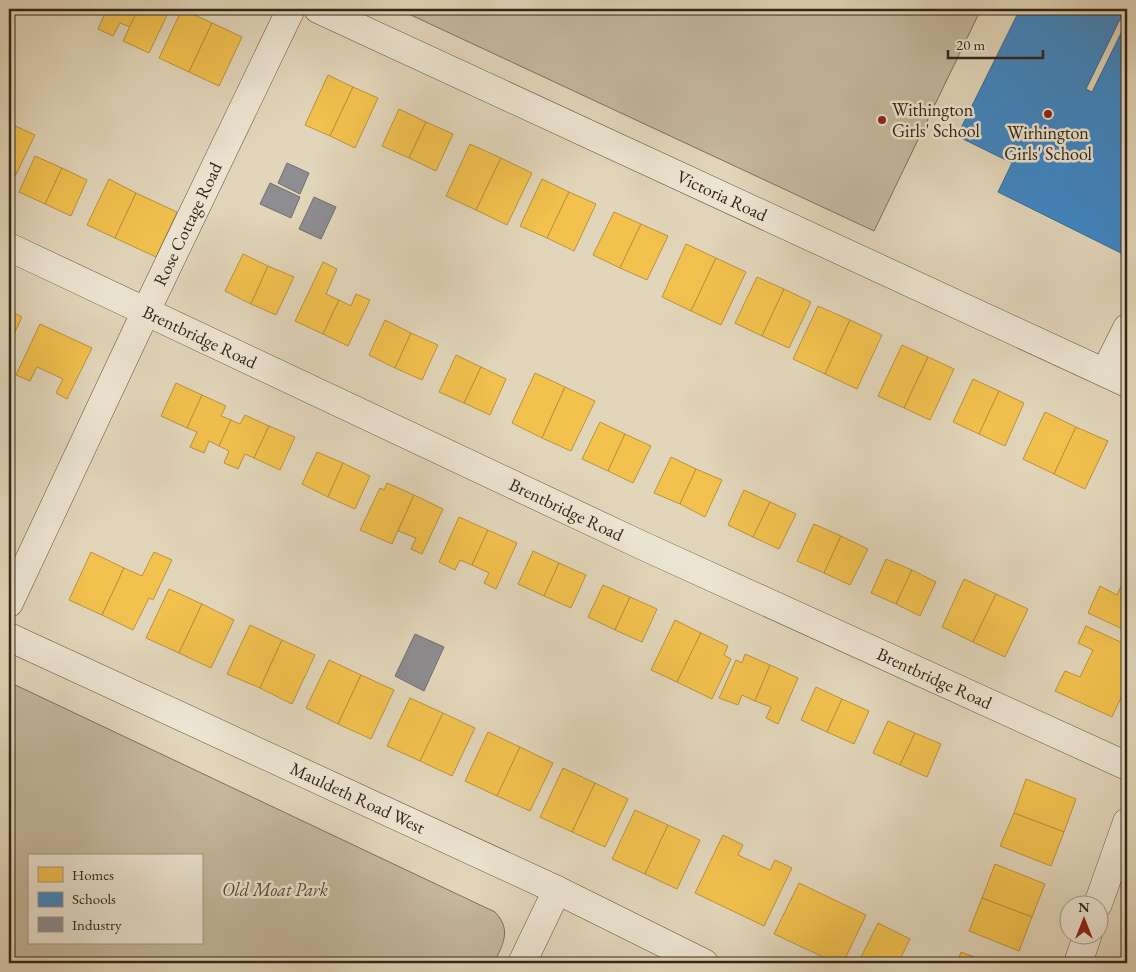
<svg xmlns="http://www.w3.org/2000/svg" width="1136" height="972" font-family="'EB Garamond',serif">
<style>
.green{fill:#c4b89e;stroke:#7c6f5a;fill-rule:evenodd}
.homes{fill:#f2c14e;stroke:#b9923e}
.schools{fill:#3f88c5;stroke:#3c6b91}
.industry{fill:#8d8d92;stroke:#726e6d}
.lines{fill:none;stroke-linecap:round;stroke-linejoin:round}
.minor-casing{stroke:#605240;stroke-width:29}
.minor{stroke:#ece4d2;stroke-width:28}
.poi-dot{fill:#8f2418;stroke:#ece4d2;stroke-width:2}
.labels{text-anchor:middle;stroke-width:5;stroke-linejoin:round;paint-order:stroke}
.poi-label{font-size:18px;fill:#342617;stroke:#ece4d2;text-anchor:start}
.street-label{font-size:18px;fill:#342617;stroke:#ece4d2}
.park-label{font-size:18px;font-style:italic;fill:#584a39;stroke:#ece4d2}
</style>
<rect width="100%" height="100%" fill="#e2d6ba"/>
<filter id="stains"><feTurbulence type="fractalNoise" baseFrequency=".004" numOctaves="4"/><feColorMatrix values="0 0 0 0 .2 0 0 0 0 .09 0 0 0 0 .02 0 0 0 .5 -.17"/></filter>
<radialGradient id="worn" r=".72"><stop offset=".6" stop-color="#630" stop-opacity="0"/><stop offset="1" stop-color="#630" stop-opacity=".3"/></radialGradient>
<g class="green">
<path d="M 398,9 L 981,9 L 874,231 Z"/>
<path d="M 9,682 L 495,912 C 512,930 503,944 494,963 L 9,963 ZM 29,856 L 201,856 L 201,943 L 29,943 Z"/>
</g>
<g class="homes">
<path d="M 107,9 L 138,9 L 130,27 L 120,23 L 113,36 L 98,29 Z"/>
<path d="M 138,9 L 170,9 L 149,53 L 123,41 Z"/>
<path d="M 182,9 L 212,23 L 189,72 L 159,58 Z"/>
<path d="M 212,23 L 242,37 L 219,86 L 189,72 Z"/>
<path d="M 328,75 L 353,87 L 330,136 L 305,125 Z"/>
<path d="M 353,87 L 378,98 L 355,148 L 330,136 Z"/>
<path d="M 399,109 L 426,122 L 409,158 L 382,146 Z"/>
<path d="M 426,122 L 453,134 L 436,171 L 409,158 Z"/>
<path d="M 9,123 L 35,135 L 10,187 L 9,187 Z"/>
<path d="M 470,144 L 501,158 L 476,210 L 446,196 Z"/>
<path d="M 35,156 L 62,168 L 45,204 L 19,192 Z"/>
<path d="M 501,158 L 532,173 L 507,225 L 476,210 Z"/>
<path d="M 62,168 L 87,180 L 71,216 L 45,204 Z"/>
<path d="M 109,179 L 136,193 L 115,238 L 87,225 Z"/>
<path d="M 542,179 L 569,192 L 547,238 L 520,226 Z"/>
<path d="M 569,192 L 596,204 L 574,251 L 547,238 Z"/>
<path d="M 136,193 L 177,212 L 156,257 L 115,238 Z"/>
<path d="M 614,212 L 641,224 L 620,268 L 593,255 Z"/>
<path d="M 641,224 L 668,236 L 647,280 L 620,268 Z"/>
<path d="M 686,244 L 716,258 L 691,311 L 662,297 Z"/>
<path d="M 243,254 L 268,266 L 251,304 L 225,291 Z"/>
<path d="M 716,258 L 746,272 L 721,325 L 691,311 Z"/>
<path d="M 323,262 L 337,269 L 326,294 L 339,300 L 323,334 L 295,321 Z"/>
<path d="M 268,266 L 294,277 L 276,315 L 251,304 Z"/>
<path d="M 757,277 L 784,289 L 762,336 L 735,323 Z"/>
<path d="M 784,289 L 811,302 L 789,348 L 762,336 Z"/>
<path d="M 356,294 L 370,300 L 348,346 L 323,334 L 339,300 L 351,306 Z"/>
<path d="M 818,306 L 850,320 L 825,374 L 793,359 Z"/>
<path d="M 9,310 L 22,317 L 9,345 Z"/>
<path d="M 385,320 L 411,333 L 395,368 L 369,355 Z"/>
<path d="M 850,320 L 882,335 L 857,389 L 825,374 Z"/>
<path d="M 40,324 L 92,348 L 67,399 L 56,393 L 63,379 L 37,367 L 30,381 L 16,375 Z"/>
<path d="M 411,333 L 438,345 L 422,380 L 395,368 Z"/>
<path d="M 902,345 L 928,357 L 904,408 L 878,396 Z"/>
<path d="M 456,355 L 481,367 L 464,403 L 439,392 Z"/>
<path d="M 928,357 L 954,369 L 930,420 L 904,408 Z"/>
<path d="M 481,367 L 506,379 L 490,415 L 464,403 Z"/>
<path d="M 535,373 L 565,387 L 542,438 L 512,423 Z"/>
<path d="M 973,379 L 999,391 L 979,434 L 953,422 Z"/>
<path d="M 176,383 L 202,395 L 187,428 L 161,416 Z"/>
<path d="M 565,387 L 595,401 L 571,451 L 542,438 Z"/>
<path d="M 999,391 L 1024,403 L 1005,446 L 979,434 Z"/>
<path d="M 202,395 L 226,406 L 221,416 L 231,420 L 219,446 L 209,441 L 204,453 L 190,447 L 197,432 L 187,428 Z"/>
<path d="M 1045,412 L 1076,427 L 1054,474 L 1023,459 Z"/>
<path d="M 245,415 L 269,426 L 254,458 L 245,454 L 238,469 L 224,463 L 229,451 L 219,446 L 231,420 L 240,424 Z"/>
<path d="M 600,422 L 625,434 L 608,471 L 582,459 Z"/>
<path d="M 269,426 L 295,437 L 280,470 L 254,458 Z"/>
<path d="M 1076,427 L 1108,441 L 1085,489 L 1054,474 Z"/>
<path d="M 625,434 L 651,446 L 633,483 L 608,471 Z"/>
<path d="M 317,452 L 343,463 L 328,497 L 302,484 Z"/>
<path d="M 671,457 L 696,469 L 680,504 L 654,493 Z"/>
<path d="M 343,463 L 370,476 L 355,509 L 328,497 Z"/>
<path d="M 696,469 L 722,480 L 705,517 L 680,504 Z"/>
<path d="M 387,483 L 414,495 L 392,544 L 360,530 L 380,488 L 384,490 Z"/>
<path d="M 744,490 L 770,502 L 753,537 L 728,525 Z"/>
<path d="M 414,495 L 443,509 L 422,554 L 411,549 L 416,538 L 398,531 Z"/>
<path d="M 770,502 L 796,514 L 779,549 L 753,537 Z"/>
<path d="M 459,517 L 488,530 L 472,565 L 460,560 L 455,570 L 439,562 Z"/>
<path d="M 814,524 L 841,536 L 824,573 L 797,561 Z"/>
<path d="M 488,530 L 517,543 L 496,589 L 484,583 L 489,573 L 472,565 Z"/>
<path d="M 841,536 L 868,549 L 850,585 L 824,573 Z"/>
<path d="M 533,551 L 559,563 L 544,596 L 518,584 Z"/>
<path d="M 91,552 L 124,568 L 102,615 L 69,600 Z"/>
<path d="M 154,552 L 172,560 L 153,600 L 149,598 L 133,630 L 102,615 L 124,568 L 142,576 Z"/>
<path d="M 886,559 L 912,570 L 896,604 L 871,593 Z"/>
<path d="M 559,563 L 586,575 L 571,608 L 544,596 Z"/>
<path d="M 912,570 L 936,582 L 920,616 L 896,604 Z"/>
<path d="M 1127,573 L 1127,631 L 1088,613 L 1100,586 L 1117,595 Z"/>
<path d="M 964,579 L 996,594 L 973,642 L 942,627 Z"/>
<path d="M 603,585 L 630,597 L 615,630 L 588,617 Z"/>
<path d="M 169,589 L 202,604 L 179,653 L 146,638 Z"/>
<path d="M 996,594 L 1028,609 L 1005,657 L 973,642 Z"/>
<path d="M 630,597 L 657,609 L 642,642 L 615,630 Z"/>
<path d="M 202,604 L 234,620 L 211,668 L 179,653 Z"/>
<path d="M 675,620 L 701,633 L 677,682 L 651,670 Z"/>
<path d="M 250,625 L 282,640 L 260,688 L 227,674 Z"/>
<path d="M 1086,626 L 1127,645 L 1127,685 L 1112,717 L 1055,691 L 1065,671 L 1080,677 L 1093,650 L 1078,643 Z"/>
<path d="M 701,633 L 728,646 L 724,655 L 731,659 L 712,699 L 677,682 Z"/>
<path d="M 282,640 L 315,655 L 292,704 L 260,688 Z"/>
<path d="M 745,654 L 770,665 L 755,701 L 742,695 L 738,705 L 719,698 L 736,660 L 742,663 Z"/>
<path d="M 329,660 L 361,675 L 338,724 L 306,708 Z"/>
<path d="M 770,665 L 798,678 L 778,724 L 766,718 L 771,707 L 755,701 Z"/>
<path d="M 361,675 L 394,690 L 371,739 L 338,724 Z"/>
<path d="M 816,687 L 842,699 L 827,732 L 801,720 Z"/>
<path d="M 410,698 L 443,713 L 420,761 L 387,746 Z"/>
<path d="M 842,699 L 869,711 L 854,744 L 827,732 Z"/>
<path d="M 443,713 L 475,728 L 452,776 L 420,761 Z"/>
<path d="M 888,721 L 915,733 L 900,765 L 873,753 Z"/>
<path d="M 488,732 L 520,747 L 497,796 L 465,781 Z"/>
<path d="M 915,733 L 941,744 L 927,777 L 900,765 Z"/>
<path d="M 520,747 L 553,763 L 530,811 L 497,796 Z"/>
<path d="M 563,768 L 595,783 L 572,832 L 540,817 Z"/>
<path d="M 1026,779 L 1076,799 L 1064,832 L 1014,813 Z"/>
<path d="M 595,783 L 628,799 L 605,847 L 572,832 Z"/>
<path d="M 635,810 L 668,825 L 645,874 L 612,859 Z"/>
<path d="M 1014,813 L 1064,832 L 1051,866 L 1000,846 Z"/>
<path d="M 668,825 L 700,840 L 677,889 L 645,874 Z"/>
<path d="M 723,835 L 743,845 L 738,855 L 770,870 L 775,860 L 792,868 L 764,926 L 695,893 Z"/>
<path d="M 995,864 L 1045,884 L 1032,917 L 982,898 Z"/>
<path d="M 799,883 L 866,915 L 843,963 L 836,963 L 774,934 Z"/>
<path d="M 982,898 L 1032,917 L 1019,951 L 969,931 Z"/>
<path d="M 878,923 L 910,939 L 898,963 L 858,963 Z"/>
<path d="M 961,952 L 990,963 L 957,963 Z"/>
</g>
<path class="schools" d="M 1020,9 L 1125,9 L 1086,89 L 1092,92 L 1127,21 L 1127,256 L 998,192 L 1012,163 L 957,136 Z"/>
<g class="industry">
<path d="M 287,163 L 309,173 L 300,194 L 278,183 Z"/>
<path d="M 270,183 L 300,197 L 291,218 L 260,204 Z"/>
<path d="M 314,197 L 336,207 L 321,239 L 299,229 Z"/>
<path d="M 415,634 L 444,647 L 424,691 L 395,676 Z"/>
</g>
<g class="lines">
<defs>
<g id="minor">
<path id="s1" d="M 318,9 L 1127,383"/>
<path id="s2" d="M 9,247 L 639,544 L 1127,766"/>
<path d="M 1105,372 L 1127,328"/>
<path id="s3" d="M 9,603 L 146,311 L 291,9"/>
<path id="s4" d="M 9,637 L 557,890 L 704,963"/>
<path d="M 1098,904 L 1127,822"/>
<path d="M 522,963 L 557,890"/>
<path d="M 1078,963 L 1088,934"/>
</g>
</defs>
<use href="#minor" class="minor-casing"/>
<use href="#minor" class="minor"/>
</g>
<g class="poi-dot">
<circle cx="1048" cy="114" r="5"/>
<circle cx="882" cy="120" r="5"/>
</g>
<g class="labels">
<g class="poi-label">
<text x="892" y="116">Withington<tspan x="892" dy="21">Girls' School</tspan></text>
<text x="1048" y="139" text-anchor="middle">Wirhington<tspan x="1048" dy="21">Girls' School</tspan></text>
</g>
<g class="street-label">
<text dy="6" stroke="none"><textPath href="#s1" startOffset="445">Victoria Road</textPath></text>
<text dy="6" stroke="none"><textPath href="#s3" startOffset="419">Rose Cottage Road</textPath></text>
<text dy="6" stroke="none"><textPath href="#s2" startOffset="211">Brentbridge Road</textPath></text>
<text dy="6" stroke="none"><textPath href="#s2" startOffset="616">Brentbridge Road</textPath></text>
<text dy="6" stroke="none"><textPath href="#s2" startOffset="1021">Brentbridge Road</textPath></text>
<text dy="6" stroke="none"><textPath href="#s4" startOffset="384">Mauldeth Road West</textPath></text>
</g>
<g class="park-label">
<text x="275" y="896">Old Moat Park</text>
</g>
</g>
<rect width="1136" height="972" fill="none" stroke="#e2d6ba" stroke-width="30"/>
<rect x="10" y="10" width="1116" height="952" fill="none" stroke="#342617" stroke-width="2.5"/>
<rect x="15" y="15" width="1106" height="942" fill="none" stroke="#342617"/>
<rect x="28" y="854" width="175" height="90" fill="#ece4d2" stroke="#a29887"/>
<rect x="38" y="867" width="25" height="15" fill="#f2c14e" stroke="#a29887"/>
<text x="72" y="880" font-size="15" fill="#342617">Homes</text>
<rect x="38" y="892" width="25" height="15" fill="#3f88c5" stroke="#a29887"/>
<text x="72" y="904" font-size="15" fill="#342617">Schools</text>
<rect x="38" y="917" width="25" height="15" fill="#8d8d92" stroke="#a29887"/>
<text x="72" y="930" font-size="15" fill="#342617">Industry</text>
<g transform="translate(1084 920)"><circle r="24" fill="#ece4d2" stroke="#a29887"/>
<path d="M0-4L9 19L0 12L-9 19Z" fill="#8f2418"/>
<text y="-8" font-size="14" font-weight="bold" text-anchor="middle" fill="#342617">N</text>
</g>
<path d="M948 50v8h95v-8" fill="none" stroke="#342617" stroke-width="2.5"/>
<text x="956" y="50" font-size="15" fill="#342617" stroke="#ece4d2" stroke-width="4" paint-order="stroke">20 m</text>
<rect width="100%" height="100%" filter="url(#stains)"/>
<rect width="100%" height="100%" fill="url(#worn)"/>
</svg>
